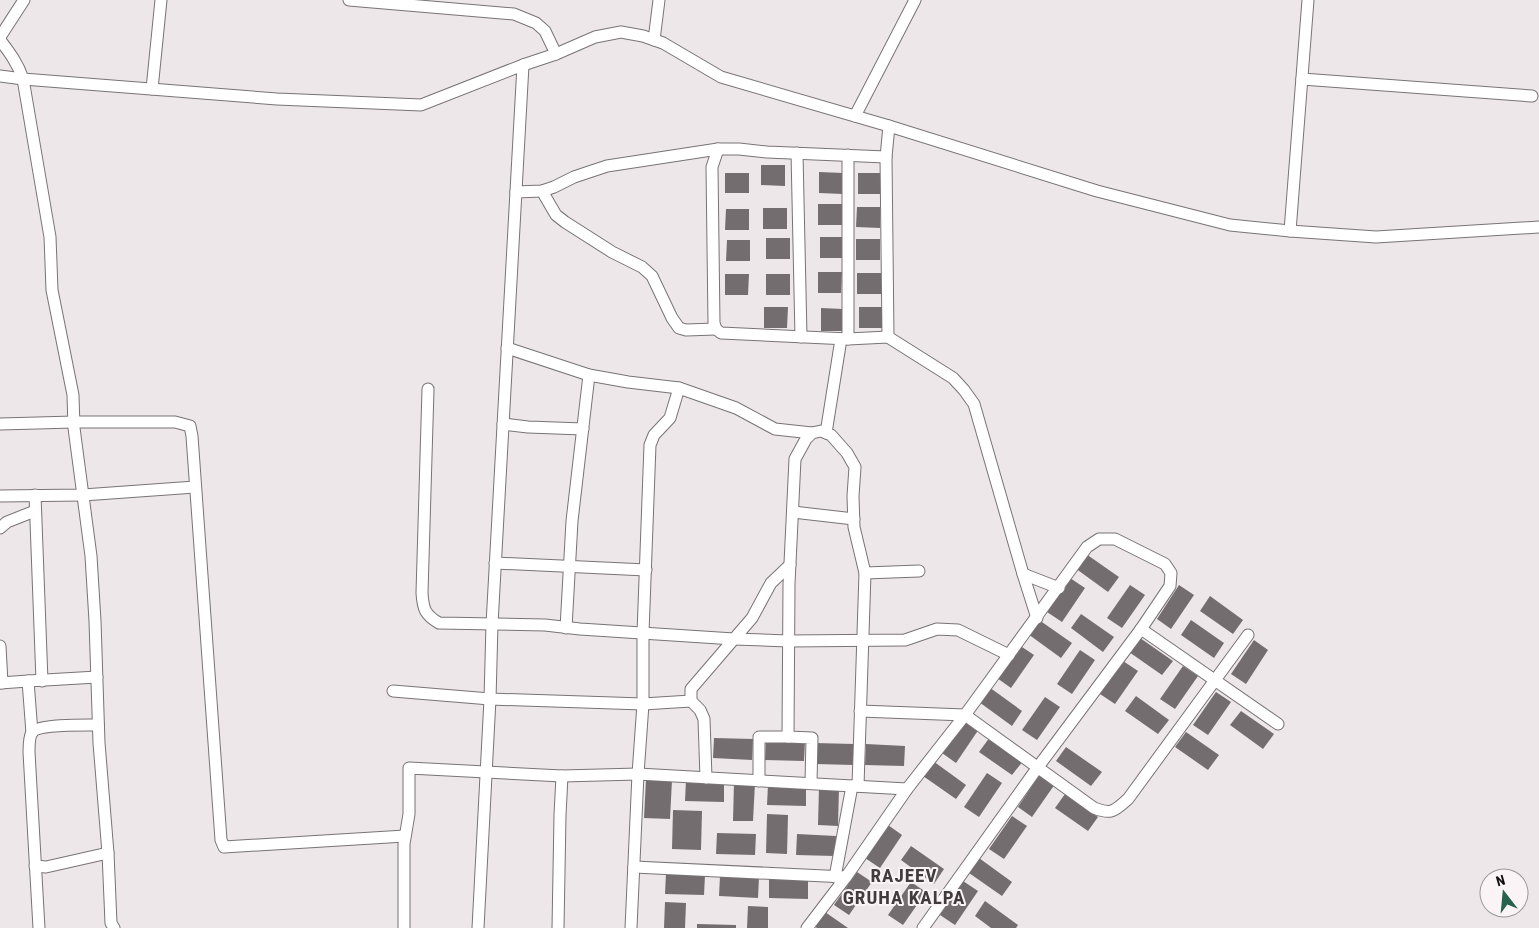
<svg xmlns="http://www.w3.org/2000/svg" width="1539" height="928" font-family="'Roboto Condensed',sans-serif">
<style>
.building{fill:#736d6f}
.lines{fill:none;stroke-linecap:round;stroke-linejoin:round}
.minor-casing{stroke:#787374;stroke-width:13}
.minor{stroke:#fff;stroke-width:11}
.labels{text-anchor:middle;stroke-width:4;stroke-linejoin:round;paint-order:stroke}
.district-label{font-size:19px;font-weight:bold;letter-spacing:1px;fill:#403b3d;stroke:#fbf4f6}
</style>
<rect width="100%" height="100%" fill="#ede7e9"/>
<g class="building">
<path d="M 761,165 L 785,165 L 785,186 L 761,185 Z"/>
<path d="M 819,172 L 843,173 L 843,194 L 819,193 Z"/>
<rect x="725" y="173" width="24" height="20"/>
<path d="M 858,173 L 882,173 L 881,194 L 858,194 Z"/>
<rect x="818" y="204" width="24" height="21"/>
<path d="M 857,207 L 880,207 L 880,228 L 856,227 Z"/>
<rect x="763" y="208" width="24" height="21"/>
<path d="M 726,209 L 749,209 L 749,230 L 725,230 Z"/>
<path d="M 820,237 L 844,237 L 843,258 L 820,258 Z"/>
<rect x="766" y="238" width="24" height="21"/>
<rect x="856" y="239" width="24" height="21"/>
<path d="M 727,240 L 750,240 L 750,261 L 726,261 Z"/>
<path d="M 818,272 L 842,272 L 841,293 L 818,293 Z"/>
<rect x="857" y="273" width="24" height="21"/>
<path d="M 725,274 L 749,274 L 748,295 L 725,295 Z"/>
<rect x="766" y="274" width="24" height="21"/>
<path d="M 764,307 L 788,307 L 787,328 L 764,328 Z"/>
<rect x="859" y="307" width="24" height="21"/>
<path d="M 821,308 L 843,309 L 842,331 L 821,331 Z"/>
<path d="M 1086,554 L 1119,577 L 1108,592 L 1075,568 Z"/>
<path d="M 1070,578 L 1085,588 L 1062,622 L 1047,612 Z"/>
<path d="M 1130,585 L 1145,595 L 1122,628 L 1107,618 Z"/>
<path d="M 1179,585 L 1194,595 L 1171,629 L 1157,619 Z"/>
<path d="M 1210,596 L 1243,620 L 1233,634 L 1200,611 Z"/>
<path d="M 1081,614 L 1114,637 L 1103,652 L 1071,628 Z"/>
<path d="M 1039,620 L 1072,643 L 1061,658 L 1028,634 Z"/>
<path d="M 1191,620 L 1224,643 L 1214,658 L 1181,635 Z"/>
<path d="M 1140,638 L 1173,661 L 1162,675 L 1129,652 Z"/>
<path d="M 1254,640 L 1268,650 L 1246,684 L 1231,674 Z"/>
<path d="M 1019,645 L 1034,655 L 1011,688 L 997,678 Z"/>
<path d="M 1080,650 L 1095,660 L 1072,694 L 1057,684 Z"/>
<path d="M 1123,661 L 1138,671 L 1115,704 L 1100,694 Z"/>
<path d="M 1183,666 L 1198,676 L 1175,709 L 1160,699 Z"/>
<path d="M 989,687 L 1022,711 L 1012,726 L 979,702 Z"/>
<path d="M 1216,692 L 1231,702 L 1208,735 L 1193,725 Z"/>
<path d="M 1136,696 L 1169,720 L 1158,734 L 1125,711 Z"/>
<path d="M 1045,697 L 1060,707 L 1037,740 L 1022,730 Z"/>
<path d="M 1241,711 L 1274,734 L 1263,749 L 1230,725 Z"/>
<path d="M 964,719 L 979,729 L 956,763 L 942,753 Z"/>
<path d="M 1186,732 L 1219,755 L 1208,770 L 1175,747 Z"/>
<path d="M 990,737 L 1023,761 L 1012,775 L 979,752 Z"/>
<path d="M 714,738 L 753,739 L 752,760 L 713,758 Z"/>
<path d="M 766,739 L 805,741 L 804,761 L 765,760 Z"/>
<path d="M 815,743 L 854,744 L 854,765 L 815,764 Z"/>
<path d="M 866,744 L 905,746 L 904,766 L 865,765 Z"/>
<path d="M 1066,747 L 1102,772 L 1091,786 L 1056,761 Z"/>
<path d="M 933,761 L 966,785 L 956,799 L 923,776 Z"/>
<path d="M 987,773 L 1002,783 L 979,817 L 964,807 Z"/>
<path d="M 1040,774 L 1055,784 L 1032,817 L 1018,807 Z"/>
<path d="M 646,779 L 672,780 L 670,819 L 644,818 Z"/>
<path d="M 686,780 L 724,782 L 724,802 L 685,801 Z"/>
<path d="M 734,782 L 755,783 L 753,821 L 733,821 Z"/>
<path d="M 768,785 L 806,786 L 806,806 L 767,805 Z"/>
<path d="M 819,787 L 839,787 L 838,826 L 818,825 Z"/>
<path d="M 1065,794 L 1098,817 L 1088,831 L 1055,808 Z"/>
<path d="M 673,810 L 702,811 L 701,850 L 672,849 Z"/>
<path d="M 767,814 L 788,815 L 787,854 L 766,853 Z"/>
<path d="M 1012,816 L 1027,826 L 1004,859 L 989,849 Z"/>
<path d="M 888,825 L 902,835 L 880,868 L 865,858 Z"/>
<path d="M 717,833 L 756,834 L 755,855 L 716,854 Z"/>
<path d="M 797,834 L 836,836 L 835,856 L 796,855 Z"/>
<path d="M 911,846 L 944,869 L 934,884 L 901,860 Z"/>
<path d="M 979,858 L 1012,882 L 1002,896 L 969,873 Z"/>
<path d="M 857,872 L 872,882 L 849,915 L 834,905 Z"/>
<path d="M 666,873 L 705,875 L 704,895 L 665,894 Z"/>
<path d="M 720,876 L 759,877 L 758,898 L 719,896 Z"/>
<path d="M 769,877 L 808,878 L 808,899 L 769,898 Z"/>
<path d="M 963,881 L 978,891 L 955,925 L 940,915 Z"/>
<path d="M 911,882 L 926,892 L 903,925 L 888,915 Z"/>
<path d="M 985,901 L 1018,925 L 1016,928 L 991,928 L 975,916 Z"/>
<path d="M 665,902 L 686,903 L 685,928 L 664,928 Z"/>
<path d="M 748,906 L 768,907 L 768,928 L 747,928 Z"/>
<path d="M 825,912 L 848,928 L 817,928 L 814,926 Z"/>
<path d="M 697,924 L 736,925 L 736,928 L 697,928 Z"/>
</g>
<g class="lines">
<defs>
<g id="minor">
<path d="M 349,0 L 514,14 L 536,23 L 545,31 L 556,54"/>
<path d="M 0,37 L 24,0"/>
<path d="M 0,40 C 10,53 18,64 23,79 L 50,237 L 52,290 L 73,395 L 74,428 L 91,556 L 95,621 L 99,743 L 108,853 L 111,923 L 114,928"/>
<path d="M 654,40 L 659,0"/>
<path d="M 0,76 L 23,79 L 277,99 L 421,105 L 523,65 L 556,54 L 595,37 L 621,32 L 643,36 L 663,43 L 721,77 L 889,126 L 1097,191 L 1230,225 L 1290,231 L 1376,237 L 1539,227"/>
<path d="M 1302,79 L 1532,96"/>
<path d="M 152,89 L 161,0"/>
<path d="M 855,116 L 915,0"/>
<path d="M 797,153 L 801,337"/>
<path d="M 848,155 L 848,339"/>
<path d="M 886,157 L 767,152 L 739,149 L 718,149 L 712,167 L 714,323 L 716,329 L 721,333 L 848,339 L 888,337 L 953,378 L 964,390 L 974,404 L 1023,574 L 1037,618"/>
<path d="M 542,191 L 556,215 L 565,222 L 612,252 L 642,267 L 652,276 L 672,318 L 679,328 L 686,330 L 716,329"/>
<path d="M 516,192 L 542,191 L 554,187 L 574,177 L 607,166 L 718,149"/>
<path d="M 1290,231 L 1308,0"/>
<path d="M 888,337 L 886,157 L 889,126"/>
<path d="M 507,348 L 589,375 L 628,382 L 679,388 L 736,408 L 775,429 L 812,433"/>
<path d="M 428,389 L 422,593 C 423,609 425,615 439,623 L 545,625 L 580,629 L 734,639 L 788,641 L 905,640 L 937,629 L 958,630 L 1009,655"/>
<path d="M 0,424 L 74,422 L 175,422 L 190,426 L 192,436 L 221,840 L 224,847 L 405,836"/>
<path d="M 503,424 L 528,427 L 583,429"/>
<path d="M 826,433 L 841,339"/>
<path d="M 35,495 L 42,681"/>
<path d="M 0,496 L 83,495 L 195,487"/>
<path d="M 793,512 L 854,519"/>
<path d="M 0,528 L 7,522 L 35,511"/>
<path d="M 495,563 L 646,570"/>
<path d="M 865,573 L 919,571"/>
<path d="M 1023,574 L 1059,588"/>
<path d="M 566,628 L 572,521 L 589,375"/>
<path d="M 1141,629 L 1278,724"/>
<path d="M 0,646 L 2,683"/>
<path d="M 0,683 L 28,681"/>
<path d="M 393,691 L 490,699 L 643,704 L 691,701"/>
<path d="M 860,711 L 965,715 L 1094,808 C 1112,815 1114,811 1128,799 L 1248,635"/>
<path d="M 32,733 L 28,681 L 97,677"/>
<path d="M 788,737 L 812,738 L 811,783"/>
<path d="M 706,778 L 704,719 L 700,710 L 691,701 L 691,689 L 752,618 L 771,583 L 790,565"/>
<path d="M 759,781 L 759,737 L 788,737 L 789,584 L 795,459 L 806,439 L 812,433 L 821,431 L 831,435 L 847,453 L 855,467 L 853,496 L 854,527 L 865,573 L 858,786"/>
<path d="M 35,866 L 46,867 L 108,853"/>
<path d="M 634,867 L 846,877"/>
<path d="M 835,877 L 852,786"/>
<path d="M 39,928 L 29,752 C 29,746 29,737 32,732 C 39,724 87,725 98,725"/>
<path d="M 404,928 L 404,844 L 409,814 L 409,768 L 562,776 L 638,774 L 907,789"/>
<path d="M 478,928 L 490,699 L 492,624 L 523,65"/>
<path d="M 558,928 L 560,815 L 562,776"/>
<path d="M 631,928 L 638,774 L 643,704 L 643,633 L 650,445 L 654,435 L 670,418 L 679,388"/>
<path d="M 807,928 L 846,877 L 907,789 L 965,715 L 1087,547 L 1099,539 L 1115,539 L 1165,564 L 1171,573 L 1170,586 L 1141,629 L 1038,767 L 923,928"/>
</g>
</defs>
<use href="#minor" class="minor-casing"/>
<use href="#minor" class="minor"/>
</g>
<g class="labels">
<g class="district-label">
<text x="904" y="882">RAJEEV<tspan x="904" dy="22">GRUHA KALPA</tspan></text>
</g>
</g>
<g transform="translate(1504 893) rotate(344)"><circle r="24" fill="#fbf4f6" stroke="#9d9899"/>
<path d="M0-4L9 19L0 12L-9 19Z" fill="#26624d"/>
<text y="-8" font-size="14" font-weight="bold" text-anchor="middle" fill="#0f0d0d">N</text>
</g>
</svg>
